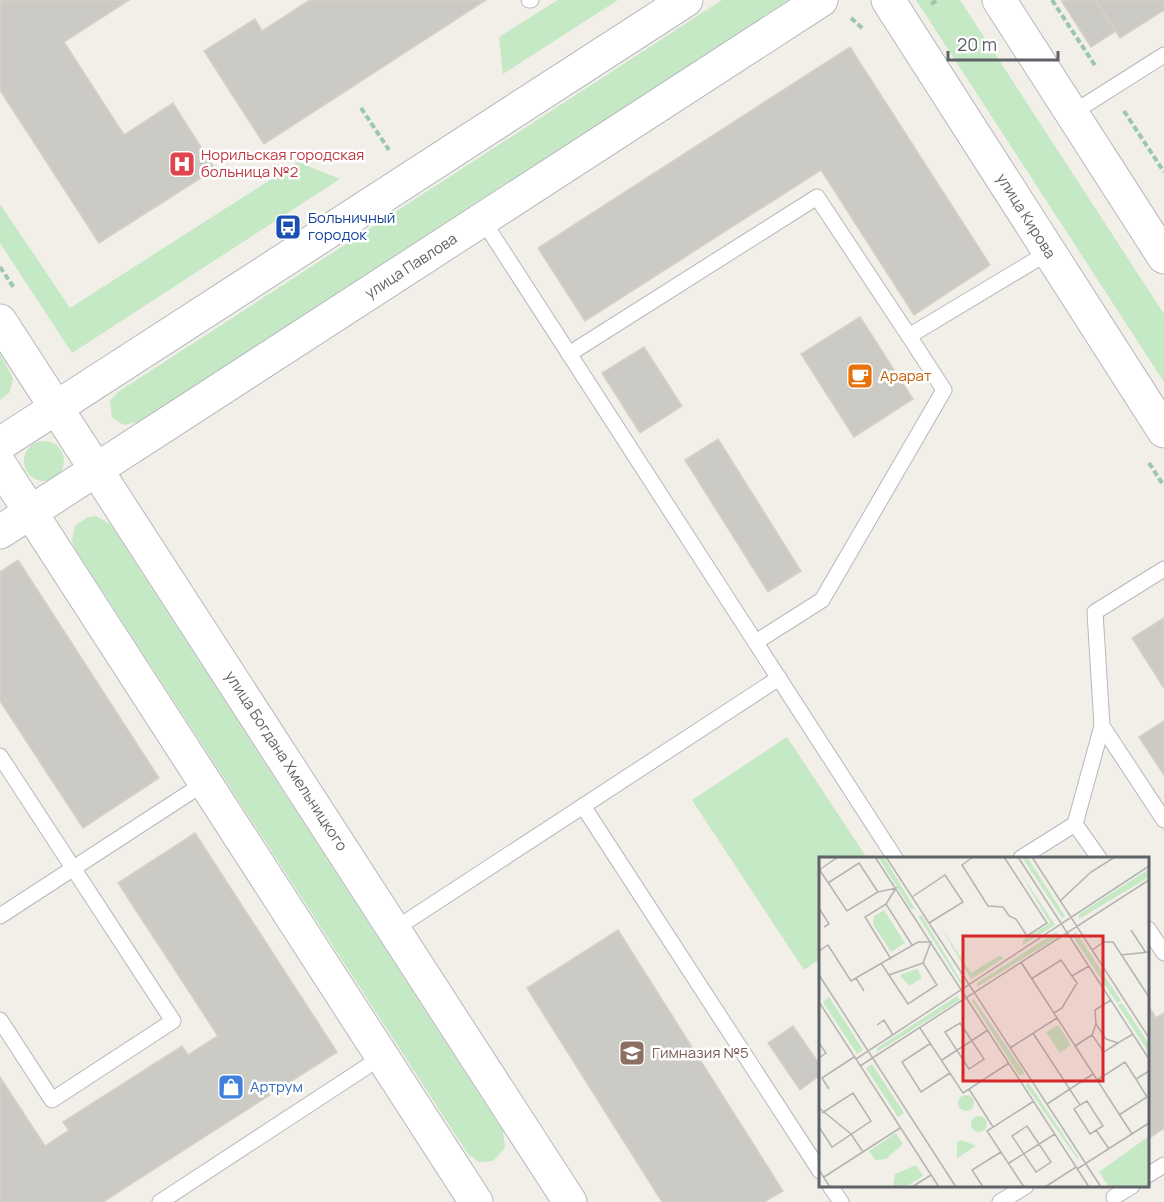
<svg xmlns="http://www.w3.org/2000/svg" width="1164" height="1202" font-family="Manrope,sans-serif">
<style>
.green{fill:#c5e8c5}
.building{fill:#cccac5;stroke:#d6d1c6;stroke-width:1.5}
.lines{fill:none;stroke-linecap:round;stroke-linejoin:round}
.service-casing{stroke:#b5b8bc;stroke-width:17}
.tertiary-casing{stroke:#b5b8bc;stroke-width:35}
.path{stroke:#9cc7a9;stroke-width:4;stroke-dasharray:6 3;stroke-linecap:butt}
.service{stroke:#fff;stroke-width:15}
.tertiary{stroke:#fff;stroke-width:33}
.labels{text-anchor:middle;stroke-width:5;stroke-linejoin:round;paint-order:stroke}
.health-label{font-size:15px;fill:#be3a42;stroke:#fff;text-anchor:start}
.street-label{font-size:15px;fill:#5f6368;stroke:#fff}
.transit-label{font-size:15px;fill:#164399;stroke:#fff;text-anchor:start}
.food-label{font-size:15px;fill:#c56008;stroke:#fff;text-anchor:start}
.education-label{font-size:15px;fill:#785e54;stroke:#fff;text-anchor:start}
.shop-label{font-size:15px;fill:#366cbe;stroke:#fff;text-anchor:start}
.inset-road{fill:none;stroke:#b3b3b1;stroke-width:1.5}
.view{fill:#d62828;fill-opacity:0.15;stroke:#d62828;stroke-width:3}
.inset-edge{fill:none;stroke:#5f6368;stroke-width:3}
</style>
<rect width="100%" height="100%" fill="#f1efe8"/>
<g class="green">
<path d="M 558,0 L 618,0 L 503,74 L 499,37 Z"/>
<path d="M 722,0 L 789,0 L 138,422 L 124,425 L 112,418 L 110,400 L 118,392 Z"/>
<path d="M 916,0 L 960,0 L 1164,314 L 1164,382 Z"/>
<path d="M 298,162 L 340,179 L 72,353 L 0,243 L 0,204 L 70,308 Z"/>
<path d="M 0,354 L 13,378 L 10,392 L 0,400 Z"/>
<circle cx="44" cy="461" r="20"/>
<path d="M 96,516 L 110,524 L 503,1131 L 505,1148 L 493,1161 L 479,1162 L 468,1154 L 74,547 L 72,540 L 75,526 L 88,517 Z"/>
<path d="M 787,737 L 867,858 L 820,858 L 820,959 L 804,970 L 692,800 Z"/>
</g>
<g class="building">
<path d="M 0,0 L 129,0 L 64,42 L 124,135 L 173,103 L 215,169 L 99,243 L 0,90 Z"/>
<path d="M 310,0 L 486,0 L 264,144 L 204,51 L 255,19 L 262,31 Z"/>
<path d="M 1061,0 L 1096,0 L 1116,31 L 1091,47 Z"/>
<path d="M 1096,0 L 1164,0 L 1164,10 L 1120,38 Z"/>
<path d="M 850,47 L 990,265 L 914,315 L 821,170 L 585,321 L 538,248 Z"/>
<path d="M 860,317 L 913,399 L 854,437 L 801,354 Z"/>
<path d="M 644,347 L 682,406 L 640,433 L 602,373 Z"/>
<path d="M 718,439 L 801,571 L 768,592 L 685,460 Z"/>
<path d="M 18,560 L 159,778 L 83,828 L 0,701 L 0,572 Z"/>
<path d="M 1164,618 L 1164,688 L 1132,638 Z"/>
<path d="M 1164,721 L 1164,775 L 1139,737 Z"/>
<path d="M 195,833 L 337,1052 L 103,1202 L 0,1202 L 0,1077 L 45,1146 L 69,1130 L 63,1122 L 182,1046 L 188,1055 L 218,1036 L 118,883 Z"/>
<path d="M 618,930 L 783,1191 L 764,1202 L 662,1202 L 527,988 Z"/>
<path d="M 1148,1005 L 1156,1018 L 1164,1013 L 1164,1128 L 1148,1139 Z"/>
<path d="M 793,1026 L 820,1065 L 820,1075 L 800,1090 L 768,1043 Z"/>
</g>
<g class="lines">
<defs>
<g id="service">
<path d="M 529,0 L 531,0"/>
<path d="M 1071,114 L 1164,55"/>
<path d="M 482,219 L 895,858"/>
<path d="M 569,354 L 817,197 L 909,336 L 1049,252"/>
<path d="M 1164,569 L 1095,612 L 1102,726 L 1164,820"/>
<path d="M 756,642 L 822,600 L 944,390 L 909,336"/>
<path d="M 0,756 L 173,1021 L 52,1100 L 0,1020"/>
<path d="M 583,806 L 820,1171"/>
<path d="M 1021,858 L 1075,824"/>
<path d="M 1099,858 L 1075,824 L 1102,726"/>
<path d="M 0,916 L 206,782"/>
<path d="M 395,929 L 779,678"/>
<path d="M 1148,929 L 1164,953"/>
<path d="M 1148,1175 L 1164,1165"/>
<path d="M 830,1186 L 841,1202"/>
<path d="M 1114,1197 L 1132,1186"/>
<path d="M 160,1202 L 383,1056"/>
<path d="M 1000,1202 L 1026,1186"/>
</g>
<g id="tertiary">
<path d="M 888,0 L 1164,431"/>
<path d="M 999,0 L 1164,257"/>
<path d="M 0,321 L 570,1202"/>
<path d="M 0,444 L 686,0"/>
<path d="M 0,465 L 476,1202"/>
<path d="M 0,532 L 821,0"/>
</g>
</defs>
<use href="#service" class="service-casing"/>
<use href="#tertiary" class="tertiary-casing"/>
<g class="path">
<path d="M 1052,0 L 1096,67"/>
<path d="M 931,4 L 938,0"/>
<path d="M 851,18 L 863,29"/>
<path d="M 361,108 L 389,150"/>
<path d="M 1124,111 L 1164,172"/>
<path d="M 0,267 L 14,288"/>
<path d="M 1149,463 L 1164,486"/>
</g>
<use href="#service" class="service"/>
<use href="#tertiary" class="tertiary"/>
</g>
<defs>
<symbol id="hospital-square" viewBox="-11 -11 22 22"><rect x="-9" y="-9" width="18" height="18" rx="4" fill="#e0444e" stroke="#fff"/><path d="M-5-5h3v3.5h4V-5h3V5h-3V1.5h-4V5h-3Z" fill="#fff"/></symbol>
<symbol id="bus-square" viewBox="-11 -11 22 22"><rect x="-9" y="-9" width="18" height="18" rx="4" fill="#1a4fb4" stroke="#fff"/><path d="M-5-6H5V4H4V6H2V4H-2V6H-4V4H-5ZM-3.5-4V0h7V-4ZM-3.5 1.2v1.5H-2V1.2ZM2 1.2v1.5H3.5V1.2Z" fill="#fff"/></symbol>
<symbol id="cafe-square" viewBox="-11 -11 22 22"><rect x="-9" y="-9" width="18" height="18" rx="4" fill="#e8710a" stroke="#fff"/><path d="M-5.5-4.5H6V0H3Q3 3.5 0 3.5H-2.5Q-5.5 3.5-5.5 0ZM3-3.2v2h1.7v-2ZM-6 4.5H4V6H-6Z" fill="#fff"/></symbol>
<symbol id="school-square" viewBox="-11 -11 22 22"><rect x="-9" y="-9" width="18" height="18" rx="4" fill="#8d6e63" stroke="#fff"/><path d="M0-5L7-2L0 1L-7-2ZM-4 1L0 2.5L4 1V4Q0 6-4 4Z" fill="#fff"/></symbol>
<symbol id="shop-square" viewBox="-11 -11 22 22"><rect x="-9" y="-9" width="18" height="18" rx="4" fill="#3f7fe0" stroke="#fff"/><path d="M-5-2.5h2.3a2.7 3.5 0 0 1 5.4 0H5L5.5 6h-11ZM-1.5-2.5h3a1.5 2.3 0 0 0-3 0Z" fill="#fff"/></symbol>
</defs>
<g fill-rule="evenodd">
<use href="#hospital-square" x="167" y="149" width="30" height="30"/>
<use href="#bus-square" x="273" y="212" width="30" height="30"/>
<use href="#cafe-square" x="845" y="361" width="30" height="30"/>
<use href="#school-square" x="617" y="1038" width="30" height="30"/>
<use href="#shop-square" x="216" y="1072" width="30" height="30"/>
</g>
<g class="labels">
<g class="health-label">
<text x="201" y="160">Норильская городская<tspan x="201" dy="17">больница №2</tspan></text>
</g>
<g class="street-label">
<text transform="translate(1026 216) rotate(58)" y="5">улица Кирова</text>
<text transform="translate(411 266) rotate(-33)" y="5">улица Павлова</text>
<text transform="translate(286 761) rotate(57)" y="5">улица Богдана Хмельницкого</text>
</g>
<g class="transit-label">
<text x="308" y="223">Больничный<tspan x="308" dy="17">городок</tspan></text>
</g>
<g class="food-label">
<text x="880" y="381">Арарат</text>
</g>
<g class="education-label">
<text x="652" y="1058">Гимназия №5</text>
</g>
<g class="shop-label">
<text x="250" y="1092">Артрум</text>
</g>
</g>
<g transform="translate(819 857)">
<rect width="330" height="330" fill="#f1efe8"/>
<path d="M 59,0 L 65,0 L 96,52 L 92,52 ZM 203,0 L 208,0 L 246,59 L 243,61 ZM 199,12 L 236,68 L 204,88 L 204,83 L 231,66 ZM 330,12 L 330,20 L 260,62 L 260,57 ZM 65,53 L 86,86 L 72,95 L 54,67 L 55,59 ZM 99,59 L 103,59 L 144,127 L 141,126 ZM 120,67 L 152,116 L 180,99 L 185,101 L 152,122 ZM 237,75 L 240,79 L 158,130 L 158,126 ZM 257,75 L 302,144 L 298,146 L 253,78 ZM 98,112 L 103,121 L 90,129 L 81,118 ZM 138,139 L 141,143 L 58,195 L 58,191 ZM 10,140 L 44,193 L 38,197 L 4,145 ZM 154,141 L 205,215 L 204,218 L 200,218 L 153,144 ZM 303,146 L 330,187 L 330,196 L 299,148 ZM 239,168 L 252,188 L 241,196 L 227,175 ZM 53,207 L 85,256 L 79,260 L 47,211 ZM 209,225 L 259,300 L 259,303 L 207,229 ZM139 246a8 8 0 1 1 16 0a8 8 0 1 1-16 0ZM152 267a8 8 0 1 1 16 0a8 8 0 1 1-16 0ZM 77,276 L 84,287 L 67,302 L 56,303 L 50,294 ZM 330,279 L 330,330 L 290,330 L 280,315 ZM 143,283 L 157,289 L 138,301 L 138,285 ZM 97,308 L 104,319 L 86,330 L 74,330 L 76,317 Z" fill="#c5e8c5"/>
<path class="inset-road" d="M 56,0 L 270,330M 67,0 L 282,330M 154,0 L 143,8 L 169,49 L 184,50 L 190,59 L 197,62 L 208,79 L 228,66 L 185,0M 199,0 L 330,202M 213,0 L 330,181M 0,12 L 28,54 L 59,35 L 40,6 L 9,26M 0,13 L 19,0M 59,35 L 77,31 L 67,47M 93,40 L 126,18 L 144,45 L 110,66M 241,44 L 272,15 L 296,0M 0,51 L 10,67 L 5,70M 312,73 L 327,96M 273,93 L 285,85 L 294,85 L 330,140M 0,94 L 9,88 L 32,124 L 37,121 L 45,134M 302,98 L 330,95M 72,102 L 46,60 L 67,47 L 93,88M 202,105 L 313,277M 0,118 L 137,330M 70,118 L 104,106M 37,121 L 99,85 L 112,85 L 104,106 L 118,128 L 89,147 L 62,106M 212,122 L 242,103 L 253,119 L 270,109M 292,143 L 276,153 L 277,167 L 287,182 L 299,186 L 314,177M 0,145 L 120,330M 235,156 L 243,151 L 258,126 L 253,119M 141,166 L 165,202 L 150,212 L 126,175 ZM 277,167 L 273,178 L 285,195 L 299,186M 58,168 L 65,163 L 74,178M 101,171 L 144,236 L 190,206M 214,176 L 261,248 L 268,244 L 284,269 L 271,277 L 255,252 L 261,248M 0,186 L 7,196 L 0,201M 112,186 L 83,205 L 102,235 L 131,216M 256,189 L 273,178M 191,191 L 238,161M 37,202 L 330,9M 123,203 L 169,173M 41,209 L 330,23M 278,223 L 306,205 L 317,222M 10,232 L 3,221 L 35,200M 150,232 L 174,270M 228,247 L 274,217M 0,251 L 32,277 L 44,295M 300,258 L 328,240 L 317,222 L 330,214M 208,269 L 232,305 L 217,315 L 193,279 ZM 0,270 L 13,290 L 52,264 L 34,236 L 3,256M 277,273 L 290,292M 190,306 L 236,277M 258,312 L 330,266M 0,313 L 11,330M 5,320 L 81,271M 93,330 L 112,318M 164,330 L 153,313 L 182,295M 205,330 L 168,274 L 215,244M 226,330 L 257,310"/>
<path class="view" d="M 144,79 L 284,79 L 284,224 L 144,224 Z"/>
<rect width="330" height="330" class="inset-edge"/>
</g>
<path d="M948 51v9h110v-9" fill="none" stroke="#5f6368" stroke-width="3"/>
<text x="957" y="51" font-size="18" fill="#5f6368" stroke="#ffffff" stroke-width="4.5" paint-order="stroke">20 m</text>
</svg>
